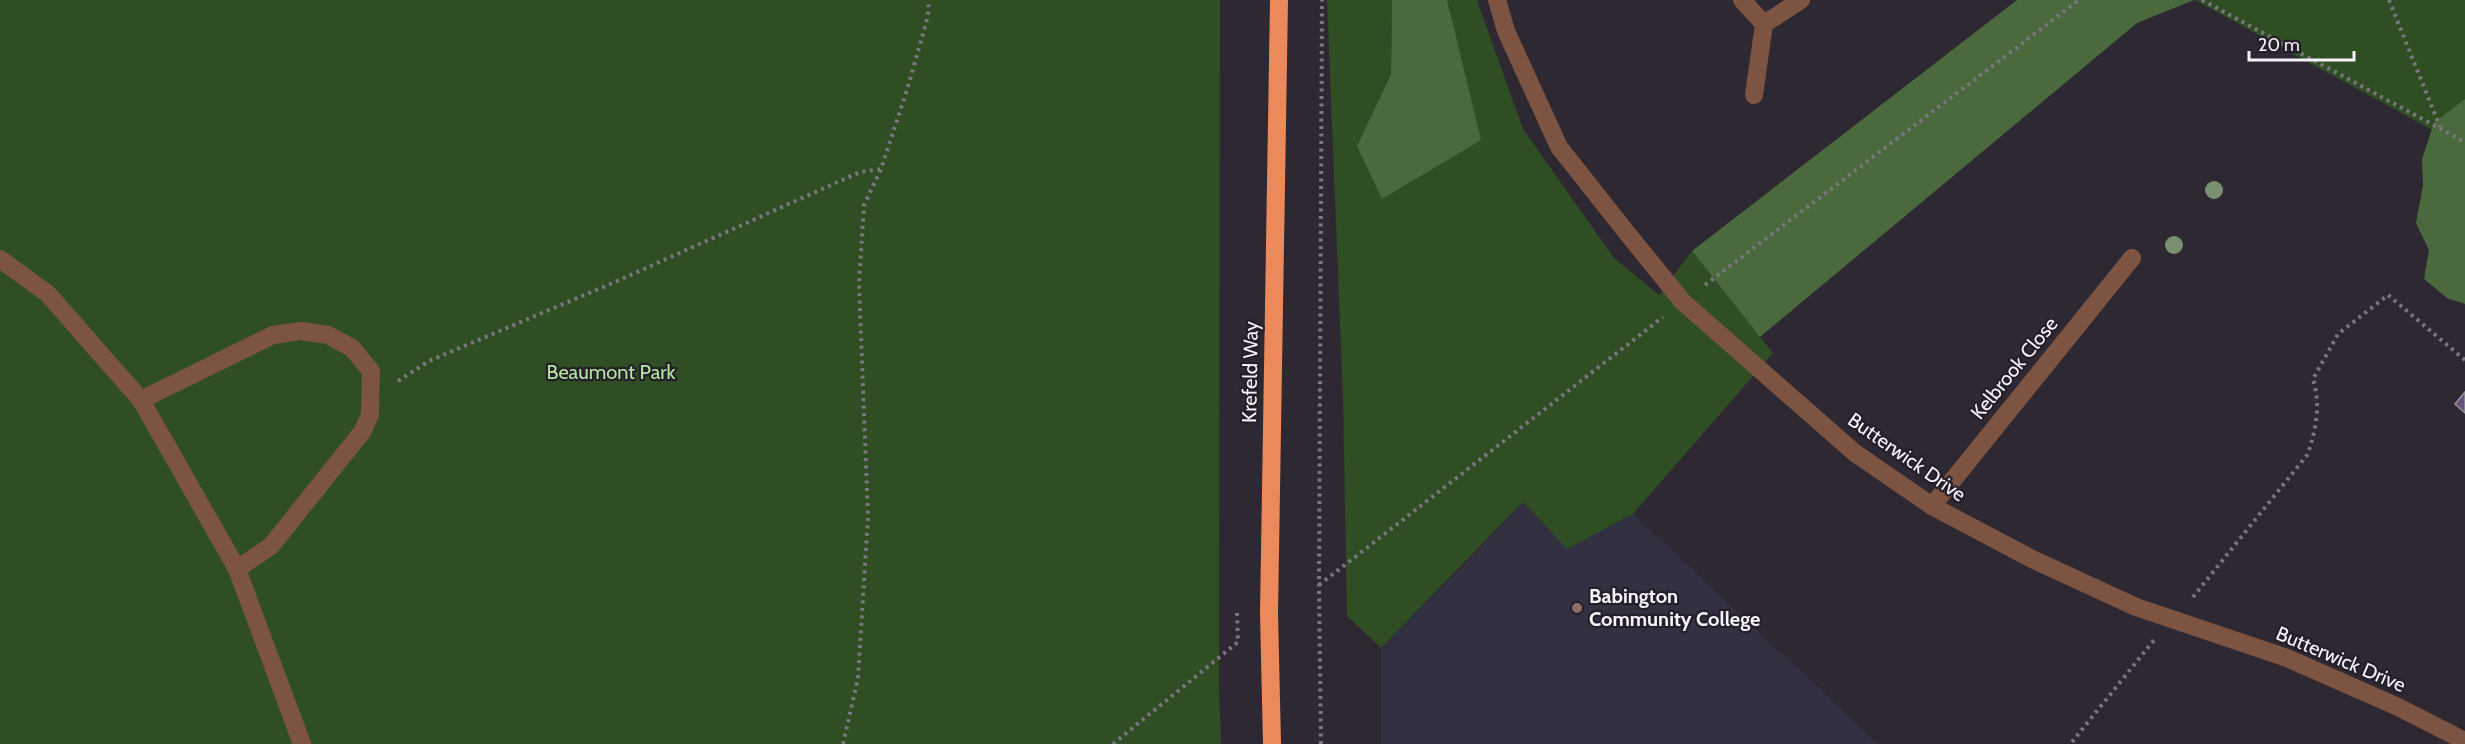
<svg xmlns="http://www.w3.org/2000/svg" width="2465" height="744" font-family="Cabin,sans-serif">
<style>
.education{fill:#333041}
.green{fill:#304e24}
.forest{fill:#4a693d}
.building{fill:#6a517e;stroke:#948e9a;stroke-width:1.5}
.lines{fill:none;stroke-linecap:round;stroke-linejoin:round}
.path{stroke:#7b767f;stroke-width:4;stroke-dasharray:3 4.5;stroke-linecap:butt}
.minor{stroke:#7d5442;stroke-width:18}
.highway{stroke:#ec895a;stroke-width:18}
.tree{fill:#789070}
.education-dot{fill:#8d6e63;stroke:#241f29;stroke-width:2}
.labels{text-anchor:middle;stroke-width:4.5;stroke-linejoin:round;paint-order:stroke}
.street-label{font-size:20px;fill:#f7f3fa;stroke:#241f29}
.park-label{font-size:20px;fill:#b4e6a1;stroke:#241f29}
.poi-label{font-size:20px;font-weight:bold;fill:#f7f3fa;stroke:#241f29;text-anchor:start}
</style>
<rect width="100%" height="100%" fill="#2e2833"/>
<path class="education" d="M 1523,502 L 1567,549 L 1633,514 L 1878,744 L 1381,744 L 1381,648 L 1462,567 Z"/>
<g class="green">
<path d="M 0,0 L 1220,0 L 1219,688 L 1221,744 L 0,744 Z"/>
<path d="M 1327,0 L 1392,0 L 1391,74 L 1357,146 L 1453,31 L 1447,0 L 1477,0 L 1523,129 L 1614,258 L 1659,295 L 1692,251 L 1773,353 L 1633,514 L 1567,549 L 1523,502 L 1381,648 L 1347,616 L 1343,398 Z"/>
<path d="M 2195,0 L 2465,0 L 2465,148 Z"/>
</g>
<g class="forest">
<path d="M 1392,0 L 1447,0 L 1481,140 L 1382,199 L 1357,146 L 1391,74 Z"/>
<path d="M 2017,0 L 2194,0 L 2137,23 L 1760,337 L 1692,251 Z"/>
<path d="M 2465,99 L 2465,304 L 2447,298 L 2424,279 L 2429,250 L 2416,223 L 2423,185 L 2422,159 L 2434,123 Z"/>
</g>
<path class="building" d="M 2465,392 L 2465,413 L 2455,404 Z"/>
<g class="lines">
<g class="path">
<path d="M 2202,0 L 2465,142"/>
<path d="M 2389,0 L 2440,127"/>
<path d="M 1705,285 L 2079,0"/>
<path d="M 398,381 L 429,361 L 615,282 L 860,172 L 881,169"/>
<path d="M 1319,585 L 1663,317"/>
<path d="M 2193,597 L 2308,454 C 2316,428 2321,406 2313,379 L 2338,334 L 2388,295 L 2465,360"/>
<path d="M 2072,742 L 2154,640"/>
<path d="M 843,744 L 858,678 L 868,517 L 859,284 L 864,205 L 881,169 L 907,90 L 928,16 L 929,0"/>
<path d="M 1113,744 L 1238,642 L 1237,613"/>
<path d="M 1321,744 L 1319,585 L 1322,0"/>
</g>
<g class="minor">
<path d="M 1497,0 L 1506,31 L 1559,147 L 1627,233 L 1683,302 L 1855,453 L 1932,506 L 2032,559 L 2136,607 L 2287,658 L 2396,706 L 2465,741"/>
<path d="M 1742,0 L 1764,24 L 1801,0"/>
<path d="M 1754,95 L 1764,24"/>
<path d="M 0,259 L 48,294 L 141,400 L 237,569 L 302,744"/>
<path d="M 141,400 L 273,335 L 301,331 L 328,335 L 352,348 L 371,371 L 370,415 L 362,432 L 271,546 L 237,569"/>
<path d="M 1932,506 L 2132,258"/>
</g>
<path class="highway" d="M 1272,744 L 1269,613 L 1279,0"/>
</g>
<g class="tree">
<circle cx="2214" cy="190" r="9"/>
<circle cx="2174" cy="245" r="9"/>
</g>
<circle class="education-dot" cx="1577" cy="608" r="6"/>
<g class="labels">
<g class="street-label">
<text transform="translate(2014 368) rotate(-51)" y="7">Kelbrook Close</text>
<text transform="translate(1250 372) rotate(-89)" y="7">Krefeld Way</text>
<text transform="translate(1907 457) rotate(35)" y="7">Butterwick Drive</text>
<text transform="translate(2341 659) rotate(23)" y="7">Butterwick Drive</text>
</g>
<g class="park-label">
<text x="611" y="379">Beaumont Park</text>
</g>
<g class="poi-label">
<text x="1589" y="603">Babington<tspan x="1589" dy="23">Community College</tspan></text>
</g>
</g>
<path d="M2249 51v9h105v-9" fill="none" stroke="#f7f3fa" stroke-width="3"/>
<text x="2258" y="51" font-size="18" fill="#f7f3fa" stroke="#241f29" stroke-width="4.5" paint-order="stroke">20 m</text>
</svg>
